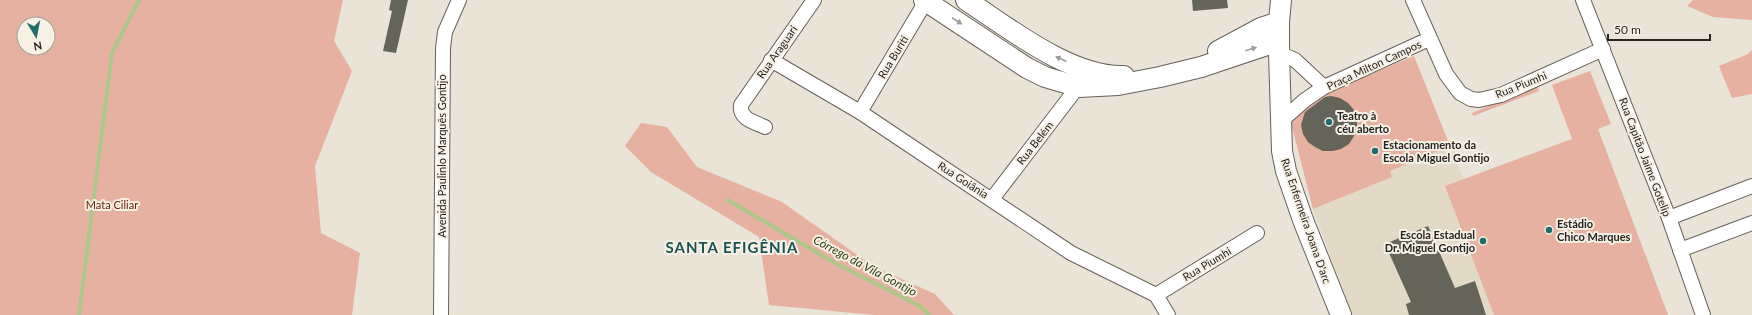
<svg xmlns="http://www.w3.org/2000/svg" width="1752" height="315" font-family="Lato,sans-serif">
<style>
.built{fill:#e3d9c7}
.green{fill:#e6b1a1;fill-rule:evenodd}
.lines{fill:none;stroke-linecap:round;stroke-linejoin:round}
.stream{stroke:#adc789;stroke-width:4}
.building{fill:#64645a}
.minor-casing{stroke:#676158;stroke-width:16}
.secondary-casing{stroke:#676158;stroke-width:22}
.minor{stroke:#fff;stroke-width:14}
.secondary{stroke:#fff;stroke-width:20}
.oneway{fill:#9d9c9b}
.poi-dot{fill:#206c6b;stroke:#f6f0e5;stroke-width:1.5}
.labels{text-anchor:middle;stroke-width:4;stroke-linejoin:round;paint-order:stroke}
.street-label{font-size:11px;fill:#262420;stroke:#f6f0e5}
.poi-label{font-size:11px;font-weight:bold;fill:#262420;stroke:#f6f0e5;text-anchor:start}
.park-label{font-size:11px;fill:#691900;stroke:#f6f0e5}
.water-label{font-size:12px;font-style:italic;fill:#2f3f12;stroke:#f6f0e5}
.district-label{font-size:15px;font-weight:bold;letter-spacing:1px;fill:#175453;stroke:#f6f0e5}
</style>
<rect width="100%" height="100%" fill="#e9e3d8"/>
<path class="built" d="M 1598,129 L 1668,315 L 1352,315 L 1313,209 L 1392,177 L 1390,171 L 1450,146 L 1464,179 Z"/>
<g class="green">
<path d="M 0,0 L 343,0 L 334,41 L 352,71 L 315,166 L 321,233 L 360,253 L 352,315 L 0,315 ZM 24,24 L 48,24 L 48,48 L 24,48 Z"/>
<path d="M 1693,0 L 1752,0 L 1752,20 L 1713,17 L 1687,6 Z"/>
<path d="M 1752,50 L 1752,94 L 1732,98 L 1719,66 L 1748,54 Z"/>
<path d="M 1414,56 L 1450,146 L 1390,171 L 1392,177 L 1313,209 L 1290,119 L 1311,99 Z"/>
<path d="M 1590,71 L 1611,124 L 1598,129 L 1668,315 L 1494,315 L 1445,186 L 1572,139 L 1552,85 Z"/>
<path d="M 1537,86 L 1539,91 L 1473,116 L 1472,113 Z"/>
<path d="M 641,123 L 667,127 L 697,167 L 782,202 L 873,266 L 935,294 L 954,315 L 875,315 L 769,305 L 759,237 L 651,172 L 625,146 Z"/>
</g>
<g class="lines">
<g class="stream">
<path d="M 728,200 L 833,262 L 920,306 L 929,315"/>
<path d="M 79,315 L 112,53 L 139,0"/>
</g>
</g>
<g class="building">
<path d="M 391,0 L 408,0 L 396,53 L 383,51 L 392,11 L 389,10 Z"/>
<path d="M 1192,0 L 1227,0 L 1228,8 L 1193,11 Z"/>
<path d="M 1331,96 L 1340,98 L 1348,103 L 1354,110 L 1357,118 L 1357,128 L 1354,136 L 1349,144 L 1341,149 L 1333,151 L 1323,151 L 1315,147 L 1308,142 L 1303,134 L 1301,125 L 1305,112 L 1325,97 Z"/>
<path d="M 1428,226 L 1455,288 L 1475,281 L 1486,315 L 1409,315 L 1406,304 L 1411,302 L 1385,244 Z"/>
</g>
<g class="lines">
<defs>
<g id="minor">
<path d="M 1413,0 L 1446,74 L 1460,93 L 1471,99 L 1479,100 L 1501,95 L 1603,49"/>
<path d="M 1583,0 L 1669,218 L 1703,315"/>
<path d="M 1279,53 L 1295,60 L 1324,87"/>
<path d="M 771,60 L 860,112 L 1071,253 L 1156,295"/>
<path d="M 860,112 L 926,1"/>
<path d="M 1281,121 L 1305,100 L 1324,87 L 1429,39"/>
<path d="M 765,127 C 754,122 739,119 741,105 L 814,0"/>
<path d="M 992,199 L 1083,80"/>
<path d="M 1669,218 L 1752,186"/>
<path d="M 1680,250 L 1752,223"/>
<path d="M 1156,295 L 1257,233"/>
<path d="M 1156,295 L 1168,315"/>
<path d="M 441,315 L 443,48 L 445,32 L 459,0"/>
</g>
<g id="secondary">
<path d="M 924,0 L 1027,68 L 1045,77 L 1079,87 L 1118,85 L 1160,77 L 1201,67 L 1279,41"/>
<path d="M 966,0 C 1009,28 1071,78 1124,76"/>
<path d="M 1281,0 L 1279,22 L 1279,53 L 1282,151 L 1286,171 L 1303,220 L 1341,315"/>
<path d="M 1218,51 L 1261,28 L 1279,22"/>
</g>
</defs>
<use href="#minor" class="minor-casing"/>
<use href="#secondary" class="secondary-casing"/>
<use href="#minor" class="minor"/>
<use href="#secondary" class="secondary"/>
</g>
<defs><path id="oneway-solid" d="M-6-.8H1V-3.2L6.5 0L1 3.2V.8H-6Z"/></defs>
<g class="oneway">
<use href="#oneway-solid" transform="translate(957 21) rotate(33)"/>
<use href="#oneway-solid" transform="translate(1251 49) rotate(-18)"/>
<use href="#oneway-solid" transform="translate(1061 59) rotate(-156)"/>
</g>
<g class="poi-dot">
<circle cx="1329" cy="122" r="4"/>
<circle cx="1375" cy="151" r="4"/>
<circle cx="1549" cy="230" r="4"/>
<circle cx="1483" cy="241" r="4"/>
</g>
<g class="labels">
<g class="street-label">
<text transform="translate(777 52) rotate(-55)" y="4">Rua Araguari</text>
<text transform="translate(893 57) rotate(-59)" y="4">Rua Buriti</text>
<text transform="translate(1374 65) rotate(-25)" y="4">Praça Milton Campos</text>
<text transform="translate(1521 85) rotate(-22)" y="4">Rua Piumhi</text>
<text transform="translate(1035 143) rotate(-52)" y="4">Rua Belém</text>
<text transform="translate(442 156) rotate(-90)" y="4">Avenida Paulinlo Marquês Gontijo</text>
<text transform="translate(1645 157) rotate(69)" y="4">Rua Capitão Jaime Gotelip</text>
<text transform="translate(963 180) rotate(33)" y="4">Rua Goiânia</text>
<text transform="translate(1306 221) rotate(71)" y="4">Rua Enfermeira Joana D'arc</text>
<text transform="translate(1207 264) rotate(-31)" y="4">Rua Piumhi</text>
</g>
<g class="poi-label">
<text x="1337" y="120">Teatro à<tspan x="1337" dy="13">céu aberto</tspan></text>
<text x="1383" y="149">Estacionamento da<tspan x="1383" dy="13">Escola Miguel Gontijo</tspan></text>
<text x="1557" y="228">Estádio<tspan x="1557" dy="13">Chico Marques</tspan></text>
<text x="1475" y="239" text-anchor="end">Escola Estadual<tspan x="1475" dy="13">Dr. Miguel Gontijo</tspan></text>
</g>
<g class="park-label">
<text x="112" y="209">Mata Ciliar</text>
</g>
<g class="water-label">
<text transform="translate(865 266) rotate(28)" y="4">Córrego da Vila Gontijo</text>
</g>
<g class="district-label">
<text x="732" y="253">SANTA EFIGÊNIA</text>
</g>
</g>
<g transform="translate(36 36) rotate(170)"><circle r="19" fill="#f6f0e5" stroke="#a39e96"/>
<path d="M0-3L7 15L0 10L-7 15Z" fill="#206c6b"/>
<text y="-6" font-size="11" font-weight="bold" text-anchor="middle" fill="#262420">N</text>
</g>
<path d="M1608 34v6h102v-6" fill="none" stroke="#262420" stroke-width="2"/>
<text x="1614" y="34" font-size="12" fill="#262420" stroke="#f6f0e5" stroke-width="3" paint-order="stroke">50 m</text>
</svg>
